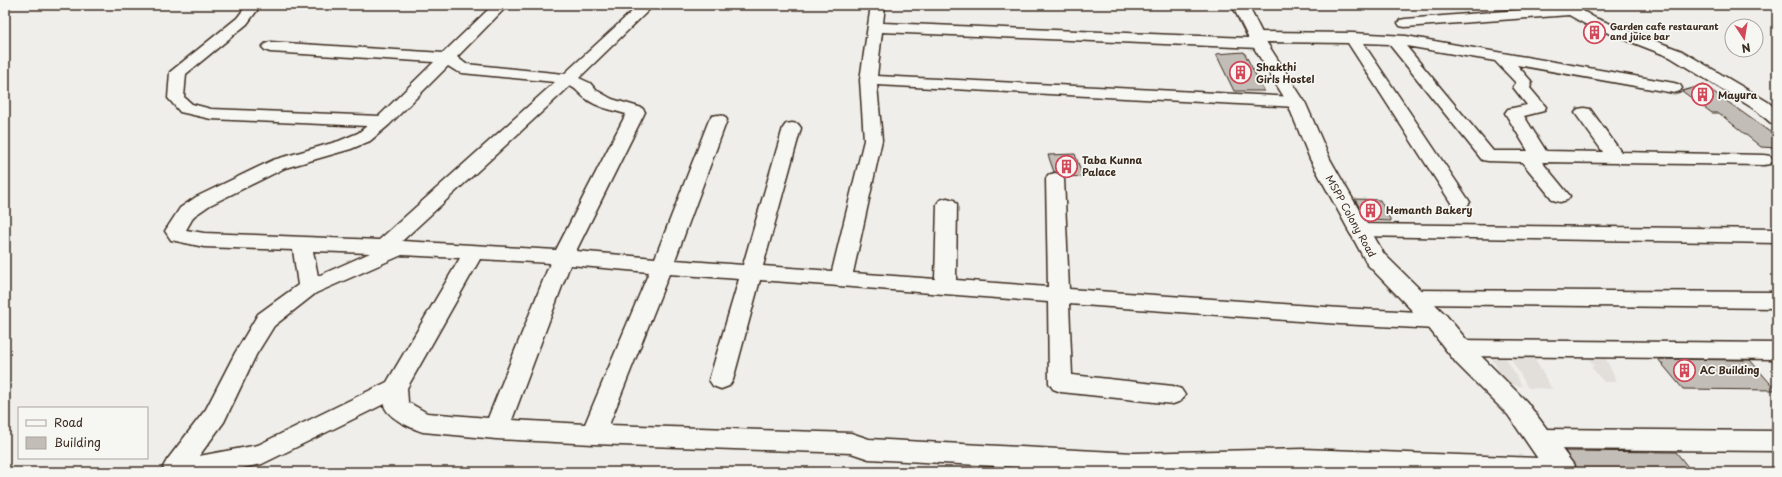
<svg xmlns="http://www.w3.org/2000/svg" width="1782" height="477" font-family="'Playpen Sans',sans-serif">
<style>
.built{fill:#e2dfdb}
.building{fill:#c2bdb7;stroke:#3b2a1e}
.lines{fill:none;stroke-linecap:round;stroke-linejoin:round}
.minor-casing{stroke:#3b2a1e;stroke-width:3}
.tertiary-casing{stroke:#3b2a1e;stroke-width:3}
.minor{fill:#f6f6f2;fill-rule:evenodd}
.tertiary{fill:#f6f6f2;fill-rule:evenodd}
.labels{text-anchor:middle;stroke-width:3.5;stroke-linejoin:round;paint-order:stroke}
.far-poi-label{font-size:9px;font-weight:bold;fill:#3b2a1e;stroke:#f6f6f2;text-anchor:start}
.poi-label{font-size:10px;font-weight:bold;fill:#3b2a1e;stroke:#f6f6f2;text-anchor:start}
.street-label{font-size:10px;fill:#3b2a1e;stroke:#f6f6f2}
</style>
<rect width="100%" height="100%" fill="#efeeea"/>
<filter id="ink" filterUnits="userSpaceOnUse"><feTurbulence type="fractalNoise" baseFrequency=".025" numOctaves="2"/><feDisplacementMap in="SourceGraphic" scale="8" xChannelSelector="R" yChannelSelector="G"/><feConvolveMatrix kernelMatrix="1 2 1 2 8 2 1 2 1" color-interpolation-filters="sRGB"/></filter>
<g filter="url(#ink)">
<g class="built">
<path d="M 1490,356 L 1505,356 L 1522,386 L 1507,385 Z"/>
<path d="M 1587,356 L 1605,357 L 1617,382 L 1604,382 L 1591,367 L 1594,366 Z"/>
<path d="M 1510,357 L 1534,358 L 1552,389 L 1528,388 Z"/>
</g>
<g class="building">
<path d="M 1244,52 L 1264,91 L 1234,91 L 1216,54 Z"/>
<path d="M 1704,85 L 1777,137 L 1777,148 L 1761,147 L 1719,113 L 1712,113 L 1682,91 Z"/>
<path d="M 1075,154 L 1083,177 L 1064,176 L 1062,174 L 1054,172 L 1048,155 Z"/>
<path d="M 1355,199 L 1380,200 L 1391,221 L 1366,220 Z"/>
<path d="M 1658,359 L 1750,360 L 1776,390 L 1683,389 Z"/>
<path d="M 1565,451 L 1676,452 L 1692,472 L 1578,472 Z"/>
</g>
<g class="lines">
<defs>
<g id="minor">
<path d="M 247,5 L 261,5 L 247,24 L 186,74 L 184,97 L 192,104 L 211,109 L 379,116 L 434,62 L 270,52 L 265,50 L 262,47 L 265,44 L 270,42 L 443,53 L 493,5 L 508,5 L 457,57 L 466,64 L 564,74 L 639,5 L 654,5 L 579,78 L 590,83 L 596,90 L 612,99 L 642,108 L 645,112 L 576,251 L 655,258 L 709,120 L 712,116 L 718,115 L 724,116 L 727,120 L 675,260 L 743,265 L 783,128 L 786,124 L 792,123 L 798,124 L 801,128 L 763,266 L 832,271 L 864,140 L 860,80 L 871,5 L 885,5 L 883,23 L 1248,38 L 1250,34 L 1255,32 L 1352,33 L 1406,36 L 1674,83 L 1680,85 L 1682,88 L 1680,91 L 1674,93 L 1517,65 L 1532,82 L 1530,88 L 1546,107 L 1544,111 L 1524,116 L 1546,151 L 1603,152 L 1575,113 L 1578,109 L 1584,108 L 1590,109 L 1621,152 L 1764,155 L 1770,156 L 1773,160 L 1770,164 L 1764,165 L 1542,162 L 1570,196 L 1567,200 L 1560,202 L 1553,200 L 1522,162 L 1488,161 L 1482,160 L 1389,44 L 1363,43 L 1470,202 L 1467,206 L 1460,208 L 1453,206 L 1348,43 L 1266,42 L 1264,46 L 1259,48 L 882,32 L 877,76 L 1296,97 L 1302,98 L 1304,102 L 1302,106 L 1296,107 L 877,85 L 882,140 L 853,273 L 935,279 L 937,204 L 940,200 L 947,198 L 954,200 L 957,204 L 956,280 L 1048,287 L 1046,179 L 1048,175 L 1055,173 L 1062,175 L 1064,179 L 1069,289 L 1340,308 L 1437,313 L 1445,315 L 1448,321 L 1445,327 L 1437,329 L 1340,324 L 1069,304 L 1072,375 L 1173,386 L 1181,389 L 1185,395 L 1181,401 L 1173,404 L 1061,392 L 1053,389 L 1049,383 L 1048,302 L 760,280 L 733,380 L 729,386 L 721,389 L 713,386 L 709,380 L 739,279 L 669,274 L 609,425 L 851,433 L 869,439 L 1134,453 L 1303,449 L 1562,459 L 1571,463 L 1575,470 L 1574,472 L 1363,472 L 1303,469 L 1107,472 L 869,459 L 851,453 L 593,444 L 496,439 L 423,432 C 411,428 385,417 384,404 L 262,464 L 223,472 L 166,472 L 163,467 L 167,460 L 206,409 L 235,353 L 258,314 L 298,285 L 293,250 L 204,247 L 171,240 L 165,231 L 180,208 L 196,197 L 273,160 L 339,141 L 358,133 L 367,126 L 211,119 L 180,112 L 168,98 L 170,72 L 237,18 ZM 1406,46 L 1495,61 L 1516,83 L 1513,87 L 1527,105 L 1508,109 L 1505,113 L 1528,151 L 1493,151 ZM 448,66 L 456,71 L 462,73 L 555,82 L 379,240 L 204,233 L 186,230 L 194,216 L 210,205 L 285,168 L 351,149 L 370,141 L 389,125 ZM 570,86 C 578,90 578,93 585,98 C 596,107 612,110 626,114 L 556,250 L 402,241 ZM 313,251 L 370,253 L 318,276 ZM 402,255 L 460,258 L 387,382 L 258,445 L 199,456 L 224,422 L 256,355 L 274,326 L 316,293 ZM 480,259 L 550,263 L 488,418 L 427,413 L 408,402 L 407,388 ZM 570,265 L 649,272 L 585,424 L 512,420 Z"/>
<path d="M 1556,5 L 1573,5 L 1595,18 L 1682,51 L 1768,102 L 1777,110 L 1777,124 L 1771,123 L 1756,110 L 1670,57 L 1585,24 L 1569,15 L 1405,27 L 1400,26 L 1398,23 L 1400,20 L 1405,19 L 1557,7 Z"/>
<path d="M 1358,224 L 1777,229 L 1777,243 L 1358,236 L 1351,235 L 1348,230 L 1351,225 Z"/>
<path d="M 1413,290 L 1777,292 L 1777,308 L 1413,304 L 1405,302 L 1402,297 L 1405,292 Z"/>
<path d="M 1459,340 L 1777,343 L 1777,359 L 1459,356 L 1451,354 L 1448,348 L 1451,342 Z"/>
<path d="M 1540,429 L 1777,431 L 1777,451 L 1540,449 L 1531,446 L 1528,439 L 1531,432 Z"/>
</g>
<path id="tertiary" d="M 1232,5 L 1248,5 L 1267,43 L 1305,102 L 1330,159 L 1384,254 L 1446,315 L 1475,350 L 1526,401 L 1573,464 L 1577,472 L 1547,472 L 1508,415 L 1457,364 L 1428,327 L 1367,264 L 1310,159 L 1287,102 L 1251,43 Z"/>
</defs>
<use href="#minor" class="minor-casing"/>
<use href="#tertiary" class="tertiary-casing"/>
<use href="#minor" class="minor"/>
<use href="#tertiary" class="tertiary"/>
</g>
</g>
<defs>
<symbol id="building-ring" viewBox="-11 -11 22 22"><circle r="9.5" fill="#f6f6f2" stroke="#d1495b" stroke-width="1.5"/><path d="M-4-6H4V6H1V3H-1V6H-4ZM-2.5-4.3h1.7v1.8h-1.7ZM.8-4.3h1.7v1.8H.8ZM-2.5-1h1.7V.8h-1.7ZM.8-1h1.7V.8H.8Z" fill="#d1495b"/></symbol>
</defs>
<g fill-rule="evenodd">
<use href="#building-ring" x="1582" y="20" width="25" height="25"/>
<use href="#building-ring" x="1228" y="60" width="25" height="25"/>
<use href="#building-ring" x="1690" y="82" width="25" height="25"/>
<use href="#building-ring" x="1054" y="154" width="25" height="25"/>
<use href="#building-ring" x="1358" y="198" width="25" height="25"/>
<use href="#building-ring" x="1672" y="358" width="25" height="25"/>
</g>
<g class="labels">
<g class="far-poi-label">
<text x="1610" y="30">Garden cafe restaurant<tspan x="1610" dy="10">and juice bar</tspan></text>
</g>
<g class="poi-label">
<text x="1256" y="71">Shakthi<tspan x="1256" dy="12">Girls Hostel</tspan></text>
<text x="1718" y="99">Mayura</text>
<text x="1082" y="164">Taba Kunna<tspan x="1082" dy="12">Palace</tspan></text>
<text x="1386" y="214">Hemanth Bakery</text>
<text x="1700" y="374">AC Building</text>
</g>
<g class="street-label">
<text transform="translate(1351 216) rotate(61)" y="4">MSPP Colony Road</text>
</g>
</g>
<rect width="1782" height="477" fill="none" stroke="#f6f6f2" stroke-width="20"/>
<rect x="10" y="10" width="1762" height="457" fill="none" stroke="#3b2a1e" stroke-width="1.5" filter="url(#ink)"/>
<rect x="18" y="407" width="130" height="52" fill="#f6f6f2" stroke="#aba49d"/>
<rect x="26" y="420" width="20" height="6" fill="#f6f6f2" stroke="#aba49d"/>
<text x="54" y="427" font-size="12" fill="#3b2a1e">Road</text>
<rect x="26" y="437" width="20" height="12" fill="#c2bdb7" stroke="#aba49d"/>
<text x="54" y="447" font-size="12" fill="#3b2a1e">Building</text>
<g transform="translate(1744 38) rotate(168)"><circle r="19" fill="#f6f6f2" stroke="#aba49d"/>
<path d="M0-3L7 15L0 10L-7 15Z" fill="#d1495b"/>
<text y="-6" font-size="11" font-weight="bold" text-anchor="middle" fill="#3b2a1e">N</text>
</g>
</svg>
